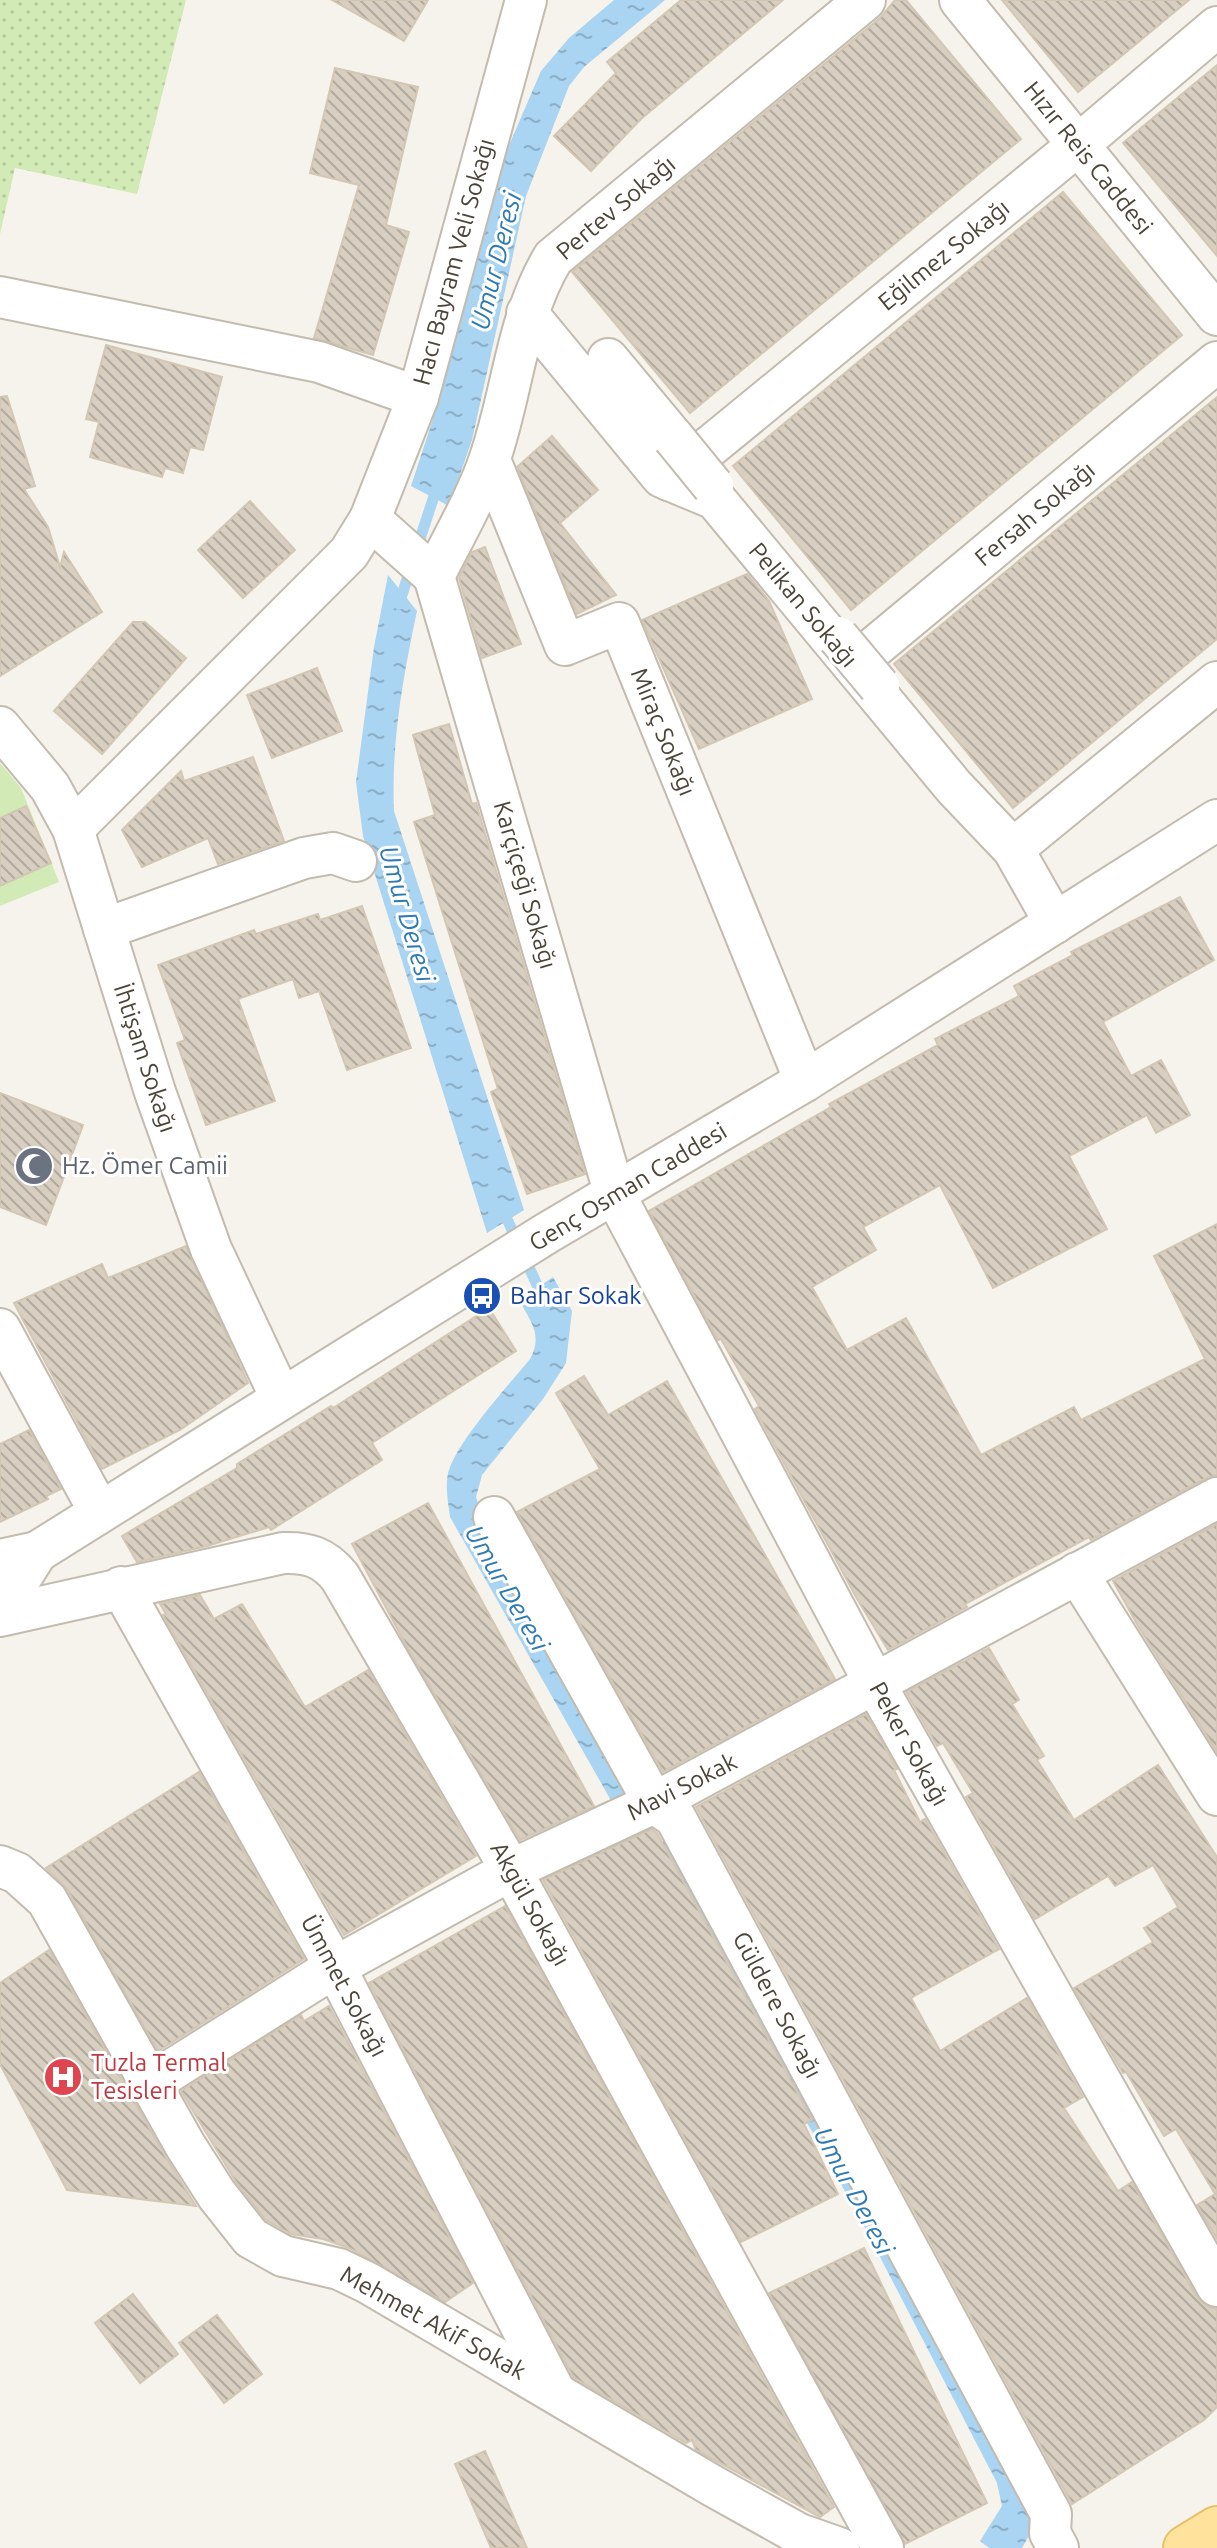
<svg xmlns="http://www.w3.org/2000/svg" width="1217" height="2548" font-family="Ubuntu,sans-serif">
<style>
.grass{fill:url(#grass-dots)}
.garden{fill:#d2eab5}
.water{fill:url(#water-ripples)}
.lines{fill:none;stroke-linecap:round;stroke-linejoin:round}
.stream{stroke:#a9d4f2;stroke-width:11}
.building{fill:url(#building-back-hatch);stroke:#d3c7b4;stroke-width:2}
.minor-casing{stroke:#c2bbae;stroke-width:44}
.major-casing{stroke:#e6c16a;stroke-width:48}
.minor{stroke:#fff;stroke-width:40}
.major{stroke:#ffe39c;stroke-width:44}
.minor-bridge-casing{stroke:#c2bbae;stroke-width:44;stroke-linecap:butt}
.minor-bridge{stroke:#fff;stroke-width:40}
.labels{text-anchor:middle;stroke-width:6;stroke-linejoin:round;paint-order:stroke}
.street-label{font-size:24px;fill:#4b4439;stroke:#fff}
.worship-label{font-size:24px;fill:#5b616d;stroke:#fff;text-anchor:start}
.transit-label{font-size:24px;fill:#164399;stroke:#fff;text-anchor:start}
.health-label{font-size:24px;fill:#be3a42;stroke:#fff;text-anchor:start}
.water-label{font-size:26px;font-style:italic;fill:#2e7ab2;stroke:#fff}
</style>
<defs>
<pattern id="grass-dots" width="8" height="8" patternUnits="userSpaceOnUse" patternTransform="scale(2)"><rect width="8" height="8" fill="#d2eab5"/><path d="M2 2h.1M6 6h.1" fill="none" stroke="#b6ca9c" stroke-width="1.8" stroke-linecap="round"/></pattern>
<pattern id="water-ripples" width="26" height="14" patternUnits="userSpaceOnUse" patternTransform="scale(2)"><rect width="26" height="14" fill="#a9d4f2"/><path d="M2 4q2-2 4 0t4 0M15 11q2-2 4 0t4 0" fill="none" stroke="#8caec5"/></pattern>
<pattern id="building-back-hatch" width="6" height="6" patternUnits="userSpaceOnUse" patternTransform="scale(2)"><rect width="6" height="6" fill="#d8cfc1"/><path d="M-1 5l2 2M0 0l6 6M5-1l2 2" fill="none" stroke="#b1aa9e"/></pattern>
</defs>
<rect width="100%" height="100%" fill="#f6f3ec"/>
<path class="grass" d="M 0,0 L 186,0 L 137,194 L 15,168 L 0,234 Z"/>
<path class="garden" d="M 0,763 L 21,788 L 59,882 L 0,906 Z"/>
<g class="water">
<path d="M 614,0 L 665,0 L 584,67 L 569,86 L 526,196 L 472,440 L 449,506 L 411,486 L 432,422 L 489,192 L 541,71 L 569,38 Z"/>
<path d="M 388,575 L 417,611 C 403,677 391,743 394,811 L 524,1210 L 487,1233 L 363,836 L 356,782 L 374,647 Z"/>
<path d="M 553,1277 L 572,1311 L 566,1363 L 543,1399 L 482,1475 L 476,1497 L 482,1515 L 639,1788 L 613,1804 L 450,1517 C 448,1502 444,1481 450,1467 C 463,1435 507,1387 530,1359 C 543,1335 531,1322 519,1300 Z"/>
<path d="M 667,1839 L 1037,2521 L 1022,2548 L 989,2548 L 980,2541 L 1002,2506 L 997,2483 L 864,2226 L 655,1847 Z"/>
</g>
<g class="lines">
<g class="stream">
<path d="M 416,551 L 437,487"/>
<path d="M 399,604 L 411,567"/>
<path d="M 502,1208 L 543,1298"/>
</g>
</g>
<g class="building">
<path d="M 332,0 L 428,0 L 404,41 Z"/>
<path d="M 681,0 L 783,0 L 641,119 L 591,171 L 554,136 L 616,73 L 607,62 Z"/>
<path d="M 895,0 L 906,0 L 1021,139 L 690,413 L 572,272 L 880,18 Z"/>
<path d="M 1002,0 L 1189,0 L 1078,92 Z"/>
<path d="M 1217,65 L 1217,256 L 1123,143 Z"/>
<path d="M 335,68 L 418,87 L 386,225 L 409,232 L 373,355 L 314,338 L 359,185 L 310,173 Z"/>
<path d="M 1063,192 L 1182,335 L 851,610 L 733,466 Z"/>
<path d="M 106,345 L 222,377 L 203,450 L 190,447 L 183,473 L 165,468 L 162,477 L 90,457 L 99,422 L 86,419 Z"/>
<path d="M 7,396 L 35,486 L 24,489 L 48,527 L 60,567 L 64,552 L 102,612 L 0,676 L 0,397 Z"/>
<path d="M 1217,397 L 1217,639 L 1013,808 L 894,664 Z"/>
<path d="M 552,436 L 598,490 L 560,523 L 616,595 L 577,614 L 517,467 Z"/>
<path d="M 250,501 L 295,550 L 243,598 L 198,550 Z"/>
<path d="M 485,547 L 521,644 L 482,658 L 459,578 L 472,552 Z"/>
<path d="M 747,574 L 769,601 L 812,699 L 699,749 L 642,620 Z"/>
<path d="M 133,622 L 145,622 L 186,658 L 102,754 L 54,711 Z"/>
<path d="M 317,668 L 342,731 L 272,758 L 247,695 Z"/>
<path d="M 449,724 L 472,804 L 476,803 L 585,1174 L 527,1194 L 491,1092 L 498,1089 L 414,822 L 435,815 L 413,735 Z"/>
<path d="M 253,757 L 284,841 L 218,864 L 208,838 L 142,867 L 122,830 L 181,771 L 184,781 Z"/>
<path d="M 26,806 L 51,863 L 0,886 L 0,818 Z"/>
<path d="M 1180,897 L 1214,960 L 1103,1022 L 1131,1076 L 1161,1060 L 1190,1115 L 1156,1133 L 1147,1115 L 1069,1156 L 1107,1229 L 993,1288 L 940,1185 L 863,1227 L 876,1250 L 812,1287 L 847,1350 L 906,1318 L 981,1455 L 1074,1407 L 1081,1420 L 1205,1359 L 1154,1256 L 1217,1224 L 1217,1475 L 1206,1478 L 1091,1540 L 1089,1537 L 965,1604 L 967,1607 L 888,1650 L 856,1597 L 755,1409 L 759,1406 L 721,1339 L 718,1340 L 649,1211 L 831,1107 L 829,1104 L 938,1045 L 935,1039 L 1019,996 L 1014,986 L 1073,955 L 1071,952 Z"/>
<path d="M 362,906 L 411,1048 L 347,1070 L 319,991 L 299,998 L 293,979 L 238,999 L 275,1101 L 206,1125 L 177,1043 L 185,1040 L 158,965 L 254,930 L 256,934 L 318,914 L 320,920 Z"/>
<path d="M 0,1093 L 83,1125 L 46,1225 L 0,1207 Z"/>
<path d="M 186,1246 L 248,1383 L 180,1430 L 102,1469 L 14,1303 L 102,1264 L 108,1278 Z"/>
<path d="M 489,1308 L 516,1351 L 372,1443 L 382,1460 L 271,1530 L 269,1527 L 207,1546 L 137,1562 L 122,1536 L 237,1468 L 237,1464 L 331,1406 L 333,1408 Z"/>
<path d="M 584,1376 L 608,1415 L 667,1381 L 835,1679 L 663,1772 L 517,1512 L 600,1469 L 556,1393 Z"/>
<path d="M 29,1430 L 61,1489 L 46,1496 L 48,1499 L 0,1522 L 0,1444 Z"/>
<path d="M 428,1503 L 594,1806 L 520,1840 L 407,1647 L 352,1544 Z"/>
<path d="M 1217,1524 L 1217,1752 L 1138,1626 L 1113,1581 Z"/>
<path d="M 200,1595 L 214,1619 L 242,1604 L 305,1707 L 368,1670 L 476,1856 L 344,1935 L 163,1615 L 166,1614 L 160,1604 Z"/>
<path d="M 989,1648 L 1019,1700 L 1012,1704 L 1044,1756 L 1037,1760 L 1074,1820 L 1158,1765 L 1217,1857 L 1217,2239 L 1197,2205 L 1215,2194 L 1176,2129 L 1164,2136 L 1126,2072 L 1123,2073 L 1074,1988 L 1153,1942 L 1144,1928 L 1178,1907 L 1153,1865 L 1115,1886 L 1108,1876 L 1035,1919 L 966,1797 L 973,1793 L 943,1743 L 937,1746 L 906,1692 Z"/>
<path d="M 866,1714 L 897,1769 L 894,1770 L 920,1822 L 925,1819 L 999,1949 L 911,1998 L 940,2051 L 1027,1998 L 1083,2097 L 1064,2108 L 1118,2191 L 1132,2182 L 1197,2297 L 1206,2306 L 1217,2309 L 1217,2407 L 1204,2420 L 1072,2504 L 696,1807 Z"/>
<path d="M 199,1772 L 304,1959 L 158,2051 L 67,1889 L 46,1868 Z"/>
<path d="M 652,1829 L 657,1833 L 812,2120 L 804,2124 L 838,2194 L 741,2242 L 543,1880 Z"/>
<path d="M 505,1906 L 834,2507 L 820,2517 L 696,2450 L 692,2440 L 686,2443 L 573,2377 L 369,1983 Z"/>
<path d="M 49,1950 L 165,2156 L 196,2206 L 67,2190 L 0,2064 L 0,1983 Z"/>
<path d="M 329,2006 L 473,2283 L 445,2302 L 349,2248 L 323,2239 L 291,2234 L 266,2220 L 236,2182 L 181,2091 L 301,2015 L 304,2021 Z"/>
<path d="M 864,2248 L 987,2503 L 905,2544 L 769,2293 Z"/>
<path d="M 133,2294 L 178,2354 L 140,2383 L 95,2323 Z"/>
<path d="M 217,2315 L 262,2374 L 224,2403 L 179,2343 Z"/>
<path d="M 485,2451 L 527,2548 L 491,2548 L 455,2464 Z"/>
</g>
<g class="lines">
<defs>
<g id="minor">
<path d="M 960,0 L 1217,315"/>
<path d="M 0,297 L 319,362 L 418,397"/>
<path d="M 527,313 L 662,477 L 715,499 L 954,787 L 1013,849 L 1055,923"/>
<path d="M 608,359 L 673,437"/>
<path d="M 490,460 L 565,645 L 619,623 L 805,1081"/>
<path d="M 669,480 L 1078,145 L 1217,27"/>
<path d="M 434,576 L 615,1195 L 875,1684 L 1217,2286"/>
<path d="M 434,576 C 452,540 478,495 490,458 C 513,391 516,320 553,258 L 865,0"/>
<path d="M 434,576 L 370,519 L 418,397 L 526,0"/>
<path d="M 853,665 L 1217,362"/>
<path d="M 0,727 L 50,787 L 73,829 L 155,1092 L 211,1249 L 281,1398"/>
<path d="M 73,829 L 349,553 L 370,519"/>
<path d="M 1013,849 L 1217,682"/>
<path d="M 104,929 L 304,858 L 333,853 L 356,861"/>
<path d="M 0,1329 L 99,1511"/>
<path d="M 494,1517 L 654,1803 L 675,1817 L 1051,2514 L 1050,2533 L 1058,2548"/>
<path d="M 37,1552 L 547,1233 L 805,1081 L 1217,820"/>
<path d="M 0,1560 L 37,1552 L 0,1611"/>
<path d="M 1077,1573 L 1217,1795"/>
<path d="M 121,1587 L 335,1967 L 555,2392"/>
<path d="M 0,1616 L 283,1553 C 307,1552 324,1557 340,1577 L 511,1870 L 883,2548"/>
<path d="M 0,1866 L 17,1873 L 47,1900 L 185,2145 L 217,2195 L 251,2238 L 283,2256 L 339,2269 L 368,2283 L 713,2486 L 799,2534 L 839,2548"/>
<path d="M 151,2083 L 335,1967 L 511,1870 L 654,1803 L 1217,1498"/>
</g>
<path id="major" d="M 1186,2548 L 1217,2529"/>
</defs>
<use href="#minor" class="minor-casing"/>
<use href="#major" class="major-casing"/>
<use href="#minor" class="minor"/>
<use href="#major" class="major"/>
<defs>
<g id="minor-bridge">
<path d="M 673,437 L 713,486"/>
<path d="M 838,637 L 879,686"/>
</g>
</defs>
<use href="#minor-bridge" class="minor-bridge-casing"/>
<use href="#minor-bridge" class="minor-bridge"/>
</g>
<defs>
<symbol id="mosque-disc" viewBox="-11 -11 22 22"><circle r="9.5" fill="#6b7280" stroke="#fff"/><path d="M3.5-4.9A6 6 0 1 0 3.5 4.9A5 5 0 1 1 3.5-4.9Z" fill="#fff"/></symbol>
<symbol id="bus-disc" viewBox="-11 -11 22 22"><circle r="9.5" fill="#1a4fb4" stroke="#fff"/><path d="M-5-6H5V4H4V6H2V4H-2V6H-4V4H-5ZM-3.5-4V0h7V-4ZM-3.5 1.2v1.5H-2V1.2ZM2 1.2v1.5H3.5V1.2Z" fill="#fff"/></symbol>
<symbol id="hospital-disc" viewBox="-11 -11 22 22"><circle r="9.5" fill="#e0444e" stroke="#fff"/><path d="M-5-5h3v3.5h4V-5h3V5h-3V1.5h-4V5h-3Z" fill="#fff"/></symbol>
</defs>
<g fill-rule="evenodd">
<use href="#mosque-disc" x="12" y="1144" width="44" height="44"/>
<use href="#bus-disc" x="460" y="1274" width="44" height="44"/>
<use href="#hospital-disc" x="41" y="2055" width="44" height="44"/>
</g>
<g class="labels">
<g class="street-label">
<text transform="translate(1088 158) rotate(51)" y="8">Hızır Reis Caddesi</text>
<text transform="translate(616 208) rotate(-40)" y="8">Pertev Sokağı</text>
<text transform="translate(944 255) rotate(-39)" y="8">Eğilmez Sokağı</text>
<text transform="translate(454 262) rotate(-75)" y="8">Hacı Bayram Veli Sokağı</text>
<text transform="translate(1035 514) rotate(-40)" y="8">Fersah Sokağı</text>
<text transform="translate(803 605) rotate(50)" y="8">Pelikan Sokağı</text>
<text transform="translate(663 732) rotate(68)" y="8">Miraç Sokağı</text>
<text transform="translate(525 885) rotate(74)" y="8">Karçiçeği Sokağı</text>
<text transform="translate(145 1058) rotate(72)" y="8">İhtişam Sokağı</text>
<text transform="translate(628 1187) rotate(-31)" y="8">Genç Osman Caddesi</text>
<text transform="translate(909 1744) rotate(61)" y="8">Peker Sokağı</text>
<text transform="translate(682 1787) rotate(-27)" y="8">Mavi Sokak</text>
<text transform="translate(530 1904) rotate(61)" y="8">Akgül Sokağı</text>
<text transform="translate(344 1986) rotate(62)" y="8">Ümmet Sokağı</text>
<text transform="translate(777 2005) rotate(62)" y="8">Güldere Sokağı</text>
<text transform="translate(433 2323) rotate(29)" y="8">Mehmet Akif Sokak</text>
</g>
<g class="worship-label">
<text x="62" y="1174">Hz. Ömer Camii</text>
</g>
<g class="transit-label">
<text x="510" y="1304">Bahar Sokak</text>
</g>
<g class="health-label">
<text x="91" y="2071">Tuzla Termal<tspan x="91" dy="28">Tesisleri</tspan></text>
</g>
<g class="water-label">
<text transform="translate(496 261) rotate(-76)" y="9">Umur Deresi</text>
<text transform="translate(407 914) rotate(74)" y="9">Umur Deresi</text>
<text transform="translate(507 1588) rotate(60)" y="9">Umur Deresi</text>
<text transform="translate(854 2191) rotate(62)" y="9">Umur Deresi</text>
</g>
</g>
</svg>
